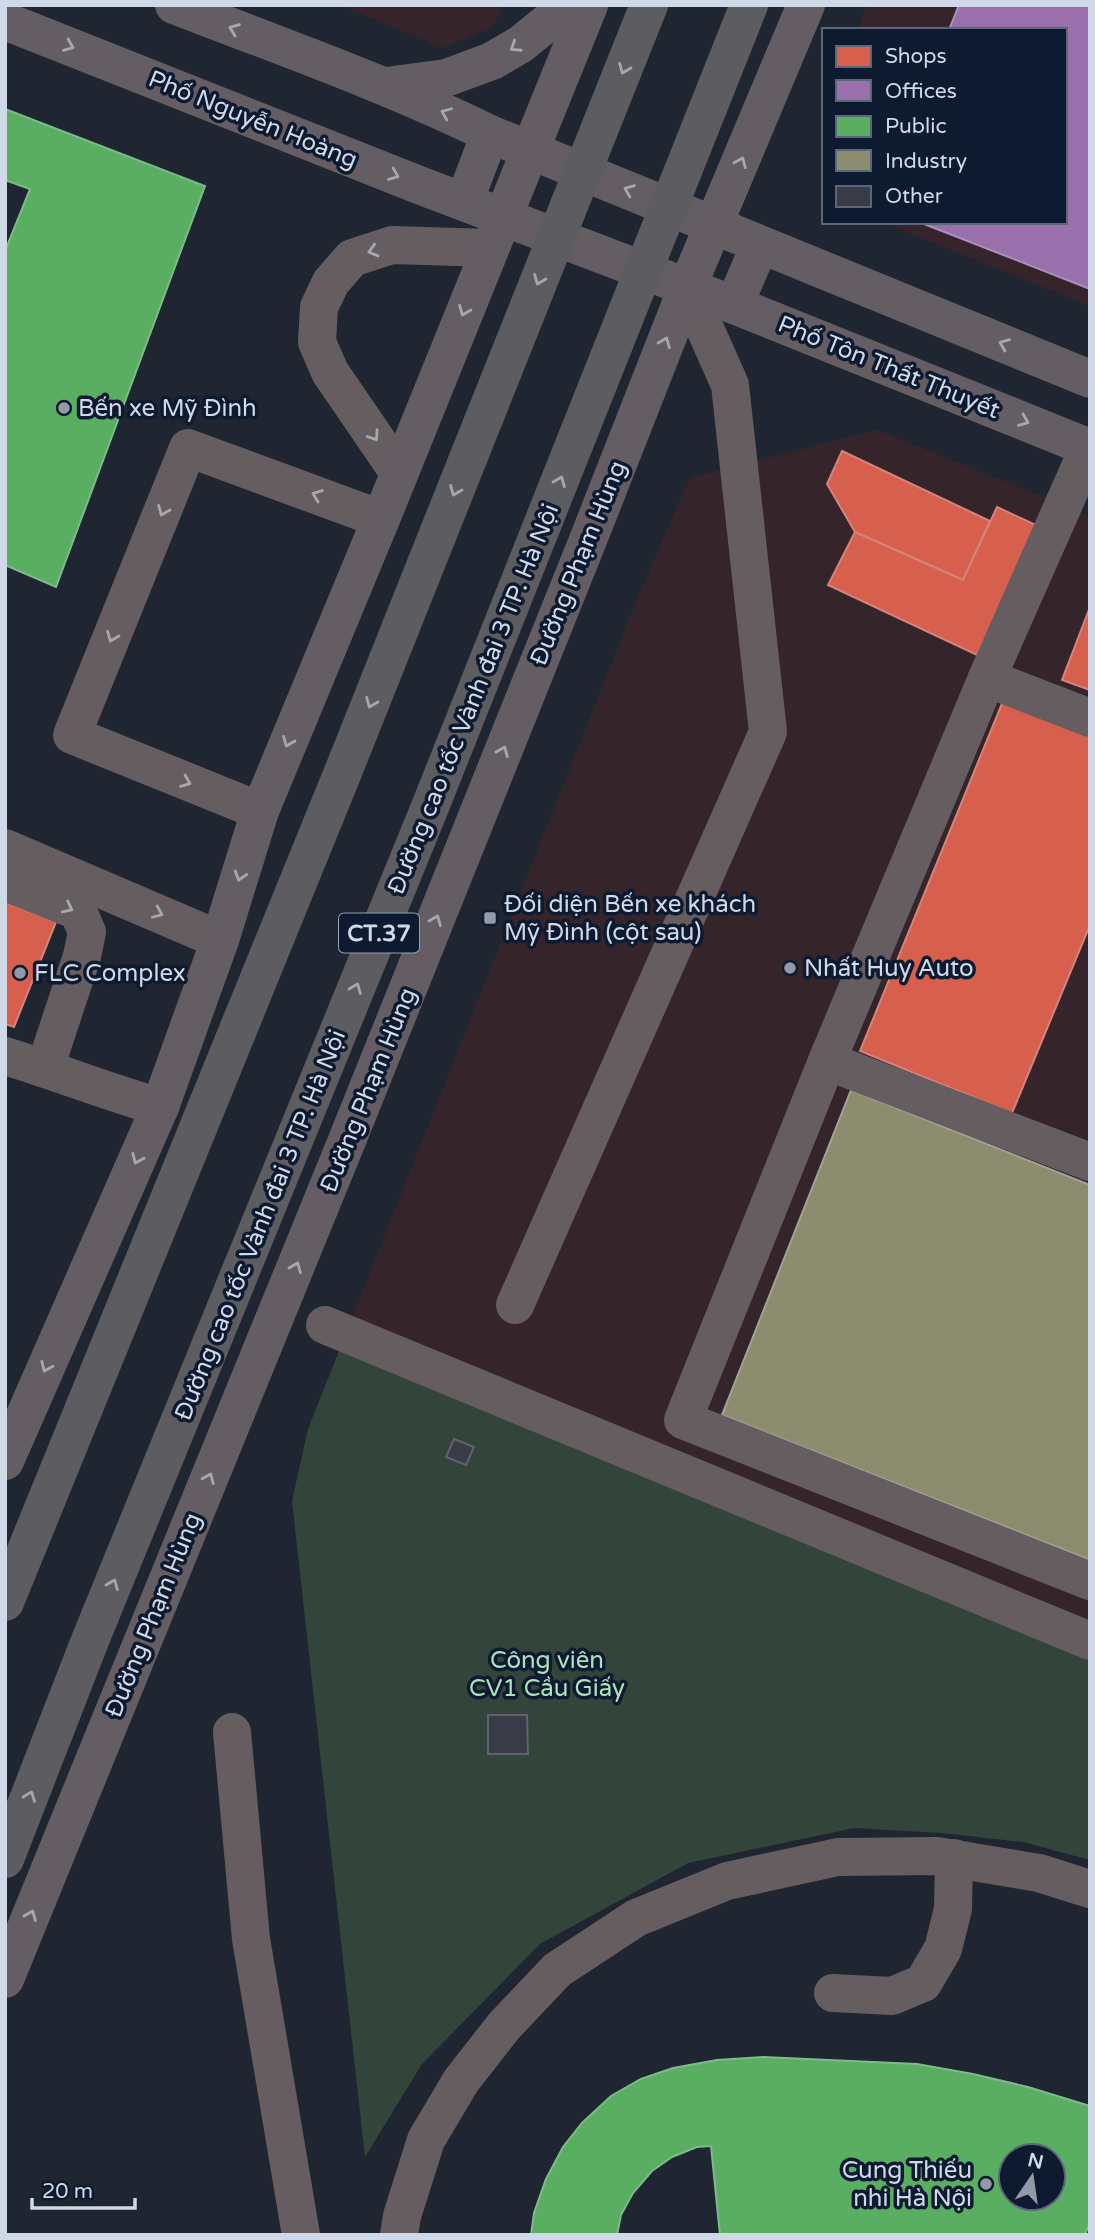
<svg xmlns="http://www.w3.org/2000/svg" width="1095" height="2240" font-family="'Varela Round',sans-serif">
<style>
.commercial{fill:#35252b}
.green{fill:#33453a}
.shops{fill:#d6604d;stroke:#d4847c;stroke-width:2}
.offices{fill:#9970ab;stroke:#aa90bd;stroke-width:2}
.public{fill:#5aae61;stroke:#7dbb8a;stroke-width:2;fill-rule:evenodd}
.industry{fill:#8c8c6e;stroke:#a0a393;stroke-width:2}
.building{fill:#393c46;stroke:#60636e;stroke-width:2}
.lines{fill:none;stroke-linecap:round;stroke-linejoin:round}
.minor{stroke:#655d5f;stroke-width:38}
.major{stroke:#645d63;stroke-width:38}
.highway-bridge{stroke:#5d5c60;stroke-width:38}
.oneway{stroke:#a5a7b3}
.oneway2{stroke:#a2a7b2}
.oneway3{stroke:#a5a7b1}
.poi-dot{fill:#929aa8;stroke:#0e1a2f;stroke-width:2.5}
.labels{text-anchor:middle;stroke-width:7;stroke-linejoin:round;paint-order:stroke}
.shield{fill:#0e1a2f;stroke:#96a0b0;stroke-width:2}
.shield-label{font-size:23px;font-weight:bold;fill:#d0d9e8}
.street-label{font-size:24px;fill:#d0d9e8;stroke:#0e1a2f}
.poi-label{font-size:24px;fill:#d0d9e8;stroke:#0e1a2f;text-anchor:start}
.park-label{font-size:24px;fill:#ade2ba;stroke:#0e1a2f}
</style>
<rect width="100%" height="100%" fill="#1f2631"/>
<g class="commercial">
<path d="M 340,5 L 502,5 L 494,26 L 443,48 Z"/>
<path d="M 867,5 L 1090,5 L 1090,306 L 882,222 L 1065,222 L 1065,30 L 857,30 Z"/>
<path d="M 877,430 L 1090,516 L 1090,1643 L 343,1341 L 639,594 L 690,478 Z"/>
</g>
<path class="green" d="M 343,1341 L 1090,1643 L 1090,1860 L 1023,1842 L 942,1833 L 854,1828 L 688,1863 L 540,1944 L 422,2064 L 365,2157 L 292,1501 L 308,1429 Z"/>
<g class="shops">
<path d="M 842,451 L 990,521 L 963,580 L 855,532 L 827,484 Z"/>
<path d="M 997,507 L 1038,526 L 977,655 L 828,585 L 855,532 L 963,580 Z"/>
<path d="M 1090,607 L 1090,690 L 1062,680 Z"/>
<path d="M 1003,701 L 1090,737 L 1090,925 L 1012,1113 L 860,1051 Z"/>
<path d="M 5,902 L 56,922 L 14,1027 L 5,1024 Z"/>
</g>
<path class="offices" d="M 959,5 L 1090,5 L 1090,289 L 919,222 L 1065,222 L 1065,30 L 949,30 Z"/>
<g class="public">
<path d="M 5,109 L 205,186 L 56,587 L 5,565 L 5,251 L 30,189 L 5,180 Z"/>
<path d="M 763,2057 L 917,2064 L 973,2074 L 1028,2087 L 1090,2106 L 1090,2222 L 1085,2235 L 720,2235 L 711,2146 L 697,2147 L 672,2157 L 652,2171 L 633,2193 L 621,2215 L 617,2235 L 531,2235 L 534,2213 L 546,2179 L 563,2147 L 582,2123 L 611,2096 L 641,2079 L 673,2068 L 717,2060 ZM 1011,2156 L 1053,2156 L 1053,2198 L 1011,2198 Z"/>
</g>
<path class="industry" d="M 851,1090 L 1090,1185 L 1090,1560 L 722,1415 Z"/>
<g class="building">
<path d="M 454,1439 L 474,1447 L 466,1465 L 446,1457 Z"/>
<path d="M 488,1715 L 527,1715 L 528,1754 L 488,1754 Z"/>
</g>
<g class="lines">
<g class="minor">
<path d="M 1089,447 L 987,678 L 827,1061 L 683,1420 L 1090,1581"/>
<path d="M 399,473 L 330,372 L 317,342 L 319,307 L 331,282 L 352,258 L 392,245 L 489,248"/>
<path d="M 987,678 L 1090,718"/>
<path d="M 260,811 L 72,735 L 188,448 L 381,519"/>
<path d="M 5,848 L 220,940"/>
<path d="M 5,882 L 78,911 L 87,932 L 82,956 L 45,1068"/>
<path d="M 5,1056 C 57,1072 108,1092 160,1107"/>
<path d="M 827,1061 L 1090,1162"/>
<path d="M 515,1305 L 768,732 L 730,385 L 687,288"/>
<path d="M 325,1325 L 1090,1641"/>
<path d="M 232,1732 L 251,1939 L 301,2235"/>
<path d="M 833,1993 L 892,1996 L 923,1983 L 943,1949 L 953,1909 L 954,1858"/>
<path d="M 399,2235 L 402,2216 L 426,2140 L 461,2081 L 504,2026 L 557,1970 L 636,1918 L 727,1881 L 838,1857 L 937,1856 L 1039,1873 L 1090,1889"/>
</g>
<g class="major">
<path d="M 174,5 C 280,46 388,84 490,134 L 1090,379"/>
<path d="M 5,21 L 419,185 L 734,305 L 1090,448"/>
<path d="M 386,86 L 446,78 L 492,61 L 521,44 L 569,5"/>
<path d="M 464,202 L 490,134"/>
<path d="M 734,305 L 760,245"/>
<path d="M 5,1461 L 160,1107 L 220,940 L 260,811 L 381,519 L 589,5"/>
<path d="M 5,1979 L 348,1138 L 590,535 L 687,288 L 806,5"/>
</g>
<g class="highway-bridge">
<path d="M 5,1602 L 343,772 L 649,5"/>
<path d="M 5,1859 L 89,1643 L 430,807 L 749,5"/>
</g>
</g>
<defs><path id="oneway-chevron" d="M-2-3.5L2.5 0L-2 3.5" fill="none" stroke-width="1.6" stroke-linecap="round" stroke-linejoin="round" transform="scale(1.75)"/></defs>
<g class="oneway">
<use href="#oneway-chevron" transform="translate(234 29) rotate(-159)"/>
<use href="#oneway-chevron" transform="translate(69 46) rotate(22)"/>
<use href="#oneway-chevron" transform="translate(515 47) rotate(147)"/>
<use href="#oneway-chevron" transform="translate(446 113) rotate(-157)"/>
<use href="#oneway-chevron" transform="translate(741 162) rotate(-67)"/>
<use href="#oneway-chevron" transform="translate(394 175) rotate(22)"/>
<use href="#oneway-chevron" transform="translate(629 190) rotate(-158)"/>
<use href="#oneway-chevron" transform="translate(464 311) rotate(112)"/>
<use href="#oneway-chevron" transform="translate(665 342) rotate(-68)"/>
<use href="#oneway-chevron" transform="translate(1004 344) rotate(-158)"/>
<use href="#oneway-chevron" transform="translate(1024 421) rotate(22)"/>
<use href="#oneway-chevron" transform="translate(288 742) rotate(112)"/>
<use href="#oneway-chevron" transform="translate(503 751) rotate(-68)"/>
<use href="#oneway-chevron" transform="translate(240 876) rotate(107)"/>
<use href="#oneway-chevron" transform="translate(436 920) rotate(-68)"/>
<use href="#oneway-chevron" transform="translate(137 1159) rotate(114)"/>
<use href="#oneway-chevron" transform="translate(296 1267) rotate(-68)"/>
<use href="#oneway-chevron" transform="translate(46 1367) rotate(114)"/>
<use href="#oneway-chevron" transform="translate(209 1478) rotate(-67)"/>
<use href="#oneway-chevron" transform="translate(31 1915) rotate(-68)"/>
</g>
<g class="oneway2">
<use href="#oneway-chevron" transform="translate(624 69) rotate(112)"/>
<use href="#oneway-chevron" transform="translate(539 280) rotate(112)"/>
<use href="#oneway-chevron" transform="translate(560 481) rotate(-68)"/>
<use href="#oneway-chevron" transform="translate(455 491) rotate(112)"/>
<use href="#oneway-chevron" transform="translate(371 703) rotate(112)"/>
<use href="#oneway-chevron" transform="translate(356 988) rotate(-68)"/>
<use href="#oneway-chevron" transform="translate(113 1584) rotate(-68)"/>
<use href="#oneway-chevron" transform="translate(30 1796) rotate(-69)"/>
</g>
<g class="oneway3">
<use href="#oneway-chevron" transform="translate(373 251) rotate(163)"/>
<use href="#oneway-chevron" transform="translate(374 436) rotate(56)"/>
<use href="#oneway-chevron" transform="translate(317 495) rotate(-159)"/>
<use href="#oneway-chevron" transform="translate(163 511) rotate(112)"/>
<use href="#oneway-chevron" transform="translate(112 637) rotate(112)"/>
<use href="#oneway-chevron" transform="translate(186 782) rotate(22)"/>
<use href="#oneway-chevron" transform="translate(68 908) rotate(26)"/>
<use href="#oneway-chevron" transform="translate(158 913) rotate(23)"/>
</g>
<g class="poi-dot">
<circle cx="64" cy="408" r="7"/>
<rect x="483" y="911" width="14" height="14" rx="3.5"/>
<circle cx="790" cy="968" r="7"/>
<circle cx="20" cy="973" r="7"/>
<circle cx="986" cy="2184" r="7"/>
</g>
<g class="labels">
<rect class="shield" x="339" y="913.5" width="80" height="39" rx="5"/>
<g class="shield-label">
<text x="379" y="941">CT.37</text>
</g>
<g class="street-label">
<text transform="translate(253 119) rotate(22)" y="8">Phố Nguyễn Hoàng</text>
<text transform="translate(889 367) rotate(22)" y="8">Phố Tôn Thất Thuyết</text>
<text transform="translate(578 563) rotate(-68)" y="8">Đường Phạm Hùng</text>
<text transform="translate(473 699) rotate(-68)" y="8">Đường cao tốc Vành đai 3 TP. Hà Nội</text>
<text transform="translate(368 1090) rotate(-68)" y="8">Đường Phạm Hùng</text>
<text transform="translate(260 1225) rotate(-68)" y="8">Đường cao tốc Vành đai 3 TP. Hà Nội</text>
<text transform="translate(153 1615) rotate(-68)" y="8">Đường Phạm Hùng</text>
</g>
<g class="poi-label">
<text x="78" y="416">Bến xe Mỹ Đình</text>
<text x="504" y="912">Đối diện Bến xe khách<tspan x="504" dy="28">Mỹ Đình (cột sau)</tspan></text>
<text x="804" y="976">Nhất Huy Auto</text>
<text x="34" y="981">FLC Complex</text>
<text x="972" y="2178" text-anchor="end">Cung Thiếu<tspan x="972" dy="28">nhi Hà Nội</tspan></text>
</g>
<g class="park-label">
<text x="547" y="1668">Công viên<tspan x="547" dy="28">CV1 Cầu Giấy</tspan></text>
</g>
</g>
<rect width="1095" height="2240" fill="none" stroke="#d0d9e8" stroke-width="14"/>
<rect x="822" y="28" width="245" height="196" fill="#0e1a2f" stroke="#5c6679" stroke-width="2"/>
<rect x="836" y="46" width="35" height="21" fill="#d6604d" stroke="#5c6679" stroke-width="2"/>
<text x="885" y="63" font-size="21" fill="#d0d9e8">Shops</text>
<rect x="836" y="80" width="35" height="21" fill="#9970ab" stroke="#5c6679" stroke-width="2"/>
<text x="885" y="98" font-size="21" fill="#d0d9e8">Offices</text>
<rect x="836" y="116" width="35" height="21" fill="#5aae61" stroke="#5c6679" stroke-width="2"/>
<text x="885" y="133" font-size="21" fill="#d0d9e8">Public</text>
<rect x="836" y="150" width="35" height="21" fill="#8c8c6e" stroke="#5c6679" stroke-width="2"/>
<text x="885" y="168" font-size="21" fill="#d0d9e8">Industry</text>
<rect x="836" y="186" width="35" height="21" fill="#393c46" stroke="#5c6679" stroke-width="2"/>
<text x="885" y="203" font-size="21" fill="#d0d9e8">Other</text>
<g transform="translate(1032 2177) rotate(13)"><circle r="33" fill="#0e1a2f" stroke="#5c6679" stroke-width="2"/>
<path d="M0-5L12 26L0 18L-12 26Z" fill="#929aa8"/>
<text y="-10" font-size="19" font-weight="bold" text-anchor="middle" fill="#d0d9e8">N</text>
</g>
<path d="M32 2198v10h103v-10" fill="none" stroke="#d0d9e8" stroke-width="3.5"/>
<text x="42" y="2198" font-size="21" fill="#d0d9e8" stroke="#0e1a2f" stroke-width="5" paint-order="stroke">20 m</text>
</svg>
